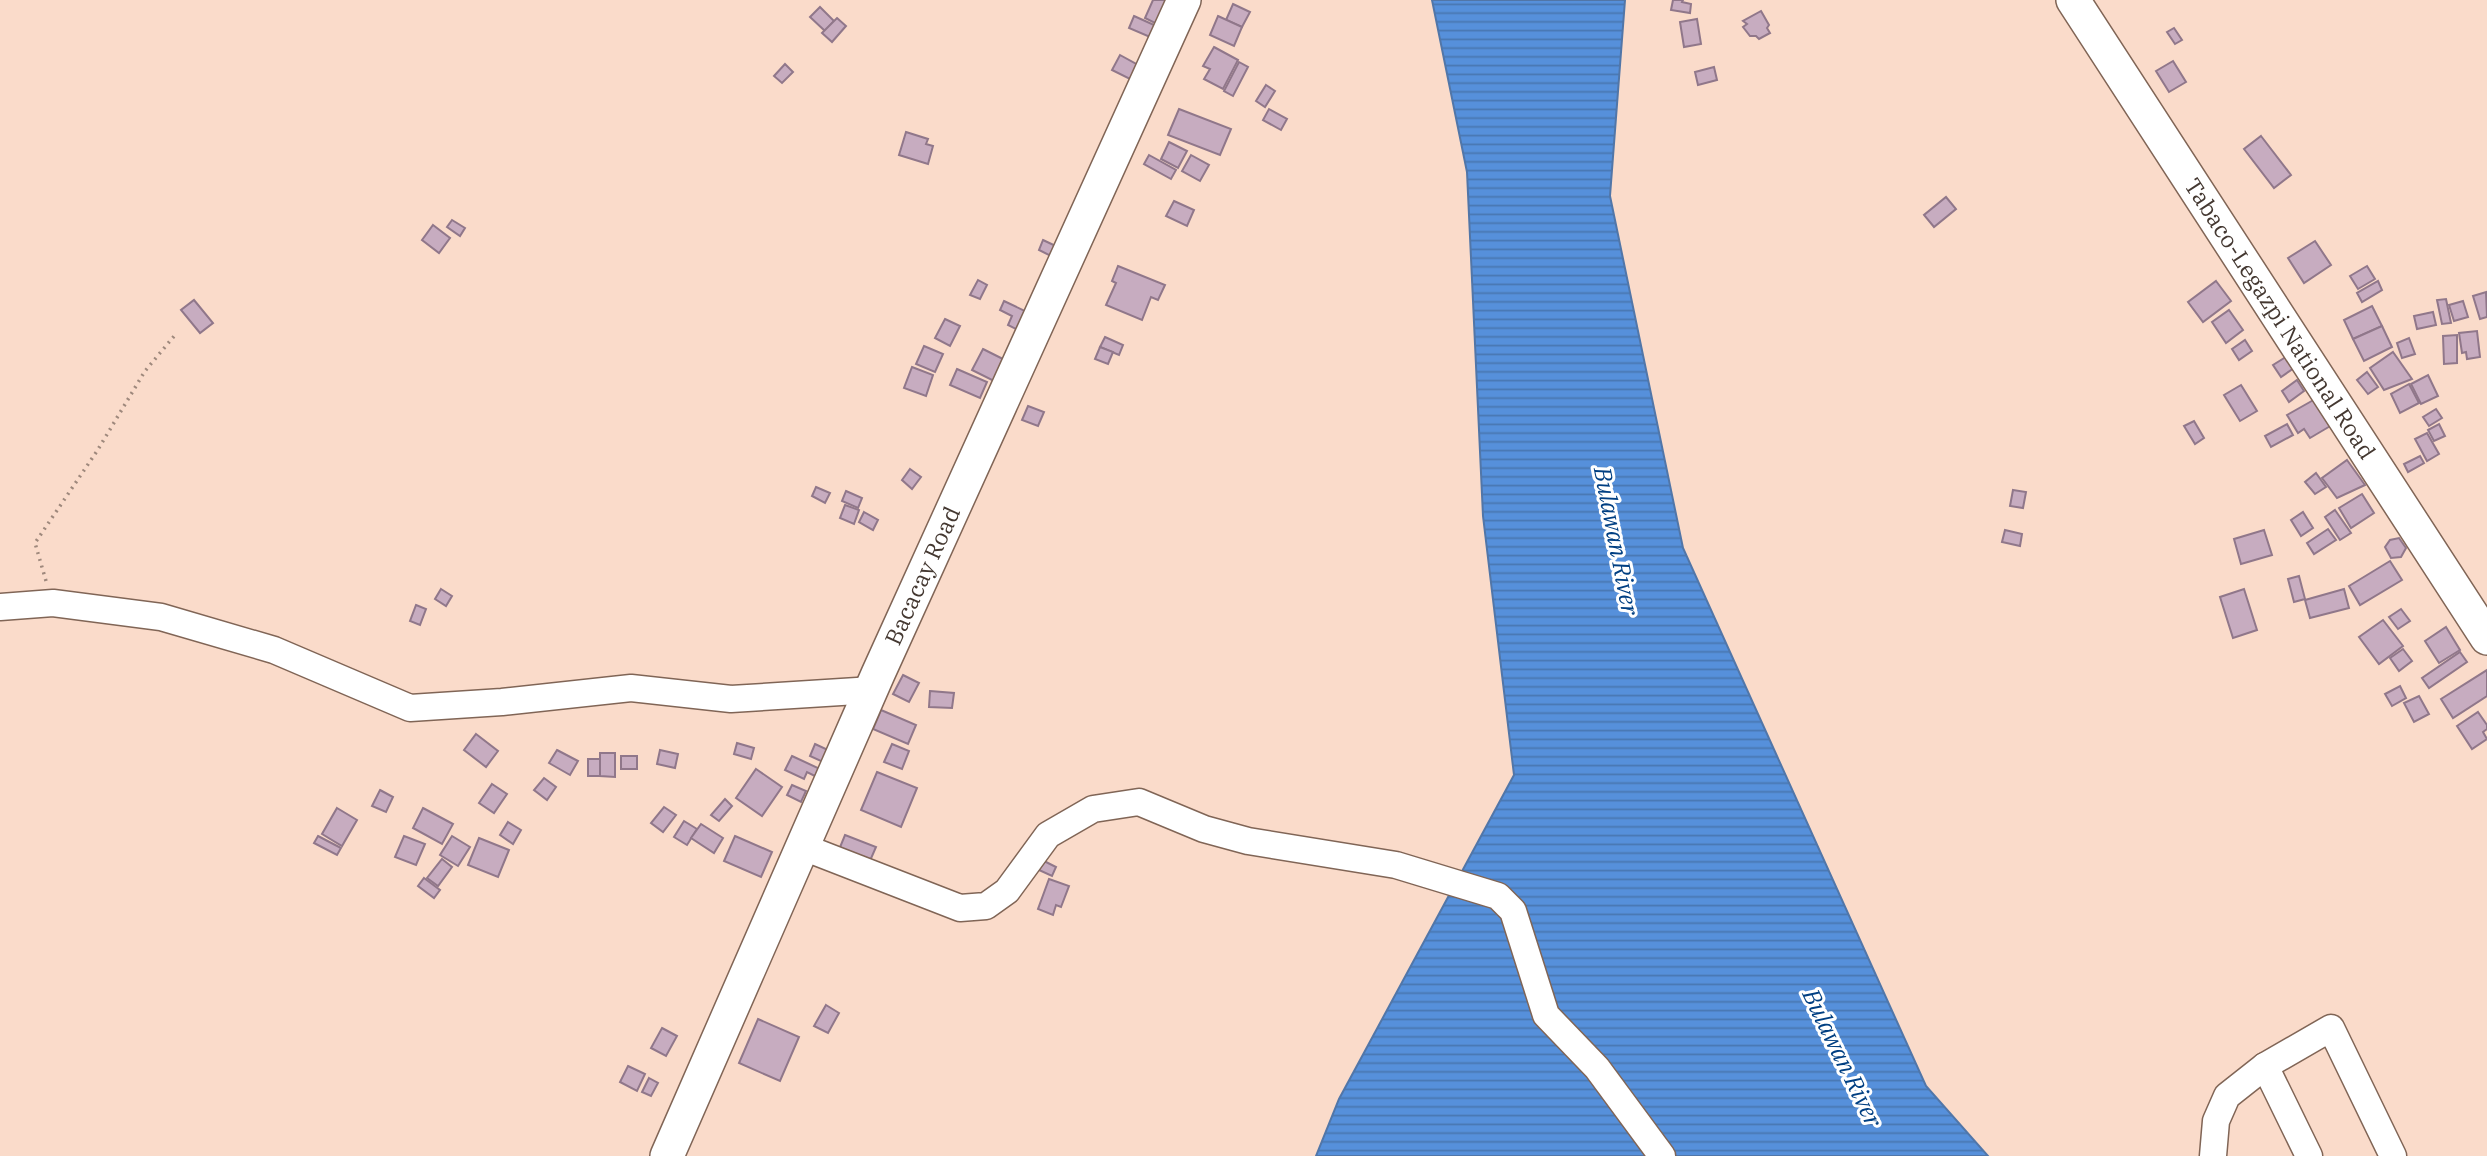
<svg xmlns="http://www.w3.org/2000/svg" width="2487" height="1156" font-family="'IBM Plex Serif',serif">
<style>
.water{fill:url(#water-rules);stroke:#5176a8;stroke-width:2}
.building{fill:#c7acc0;stroke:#90778a;stroke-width:2}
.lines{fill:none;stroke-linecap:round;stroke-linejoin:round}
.minor-casing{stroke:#806556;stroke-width:29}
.major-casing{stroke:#806556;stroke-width:36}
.path{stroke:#9e887c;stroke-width:3.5;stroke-dasharray:2 5;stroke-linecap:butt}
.minor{stroke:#fff;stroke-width:26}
.major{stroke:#fff;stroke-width:33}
.labels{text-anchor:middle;stroke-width:6;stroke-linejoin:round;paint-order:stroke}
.street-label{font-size:23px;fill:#443831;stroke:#fff}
.water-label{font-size:24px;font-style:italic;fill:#003f82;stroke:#fff}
</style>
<defs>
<pattern id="water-rules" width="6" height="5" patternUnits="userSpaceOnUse" patternTransform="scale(1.75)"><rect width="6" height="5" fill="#5690db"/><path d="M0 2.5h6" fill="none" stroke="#4977b2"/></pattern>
</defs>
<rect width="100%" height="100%" fill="#fadbca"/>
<path class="water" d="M 1432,0 L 1625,0 L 1610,196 L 1683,548 L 1926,1086 L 1988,1156 L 1316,1156 L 1339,1099 L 1514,775 L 1483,516 L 1467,172 Z"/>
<g class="building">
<path d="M 1153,0 L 1164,0 L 1173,4 L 1163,27 L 1145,18 Z"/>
<path d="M 1673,0 L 1683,0 L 1682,2 L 1691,4 L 1690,13 L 1671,10 Z"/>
<path d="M 1233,4 L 1250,12 L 1242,27 L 1226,20 Z"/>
<path d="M 820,7 L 834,21 L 825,31 L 810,17 Z"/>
<path d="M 1761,11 L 1769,25 L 1767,28 L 1770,33 L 1759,39 L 1756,36 L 1750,36 L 1743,27 L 1747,24 L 1743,21 Z"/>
<path d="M 1134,16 L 1163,29 L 1157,40 L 1129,28 Z"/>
<path d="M 1218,16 L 1242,27 L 1234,46 L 1210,35 Z"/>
<path d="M 837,18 L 846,26 L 832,42 L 822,33 Z"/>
<path d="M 1697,19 L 1701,44 L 1684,47 L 1680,22 Z"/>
<path d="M 2174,28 L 2182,40 L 2175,44 L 2167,32 Z"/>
<path d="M 1214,47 L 1238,60 L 1223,89 L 1204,79 L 1210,69 L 1203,66 Z"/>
<path d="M 1120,55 L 1138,65 L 1130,79 L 1112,70 Z"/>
<path d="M 2173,61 L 2186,82 L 2169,92 L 2156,71 Z"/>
<path d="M 1239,62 L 1248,67 L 1233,96 L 1224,91 Z"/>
<path d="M 785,64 L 793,72 L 782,83 L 774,76 Z"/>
<path d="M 1714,67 L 1717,80 L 1698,85 L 1695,72 Z"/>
<path d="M 1266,85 L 1275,91 L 1265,107 L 1256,101 Z"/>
<path d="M 1179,109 L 1231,129 L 1220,155 L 1168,135 Z"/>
<path d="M 1269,109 L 1287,119 L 1281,130 L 1263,120 Z"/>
<path d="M 906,132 L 928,139 L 926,144 L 933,146 L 928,164 L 899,155 Z"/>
<path d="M 2261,136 L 2291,175 L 2274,188 L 2244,149 Z"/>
<path d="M 1169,142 L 1187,151 L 1178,168 L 1161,159 Z"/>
<path d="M 1149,155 L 1176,170 L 1171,179 L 1144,164 Z"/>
<path d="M 1191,155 L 1209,165 L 1200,181 L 1182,171 Z"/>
<path d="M 1946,197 L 1956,209 L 1934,227 L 1924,215 Z"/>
<path d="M 1174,201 L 1194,210 L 1187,226 L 1166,216 Z"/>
<path d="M 452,220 L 465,228 L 460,236 L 447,227 Z"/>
<path d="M 433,225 L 450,238 L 439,253 L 422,240 Z"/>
<path d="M 1043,240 L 1060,248 L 1055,258 L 1039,250 Z"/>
<path d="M 2315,241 L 2331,265 L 2304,283 L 2288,258 Z"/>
<path d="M 1118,266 L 1165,285 L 1158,300 L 1151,297 L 1142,320 L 1106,305 L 1116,283 L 1112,281 Z"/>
<path d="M 2367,266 L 2375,279 L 2358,289 L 2350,276 Z"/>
<path d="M 978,280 L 987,285 L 980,299 L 970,295 Z"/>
<path d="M 2216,281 L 2231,301 L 2203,322 L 2188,302 Z"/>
<path d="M 2378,281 L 2382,290 L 2362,302 L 2357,293 Z"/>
<path d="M 2486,292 L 2487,317 L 2480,319 L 2473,296 Z"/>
<path d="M 2446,299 L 2451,323 L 2442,324 L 2437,300 Z"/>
<path d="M 194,300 L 213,323 L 200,333 L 181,310 Z"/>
<path d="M 1004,301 L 1029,313 L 1020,331 L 1008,325 L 1012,316 L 1000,310 Z"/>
<path d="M 2463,301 L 2468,317 L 2454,321 L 2449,305 Z"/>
<path d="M 2372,306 L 2382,326 L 2353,339 L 2344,320 Z"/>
<path d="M 2229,310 L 2243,330 L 2226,343 L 2212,322 Z"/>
<path d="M 2433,312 L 2436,325 L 2417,329 L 2414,316 Z"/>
<path d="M 945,319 L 960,326 L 950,346 L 935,338 Z"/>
<path d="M 2382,326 L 2392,347 L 2364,361 L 2353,339 Z"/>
<path d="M 2477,331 L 2480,357 L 2467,359 L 2466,352 L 2462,353 L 2459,333 Z"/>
<path d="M 2457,335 L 2457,363 L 2444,364 L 2443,336 Z"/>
<path d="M 1105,337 L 1123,345 L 1119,355 L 1100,347 Z"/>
<path d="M 2409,338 L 2415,354 L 2402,358 L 2397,343 Z"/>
<path d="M 2245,340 L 2252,351 L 2239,360 L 2232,349 Z"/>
<path d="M 924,346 L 943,354 L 935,372 L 916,364 Z"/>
<path d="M 1100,347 L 1113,352 L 1108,364 L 1095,359 Z"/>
<path d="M 983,349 L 1009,362 L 998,383 L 972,370 Z"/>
<path d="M 2393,352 L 2412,379 L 2384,390 L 2370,368 Z"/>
<path d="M 2289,355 L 2297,366 L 2281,377 L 2273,365 Z"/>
<path d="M 912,367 L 933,375 L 926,396 L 904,388 Z"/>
<path d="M 957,369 L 987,382 L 980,398 L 950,385 Z"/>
<path d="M 2367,372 L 2378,387 L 2368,394 L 2357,380 Z"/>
<path d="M 2428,375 L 2438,396 L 2421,404 L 2411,384 Z"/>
<path d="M 2297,380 L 2304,391 L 2289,402 L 2282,391 Z"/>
<path d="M 2409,384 L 2419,403 L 2400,413 L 2391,394 Z"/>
<path d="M 2241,385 L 2257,411 L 2240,421 L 2224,395 Z"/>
<path d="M 2317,398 L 2332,425 L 2310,438 L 2304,429 L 2298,433 L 2287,415 Z"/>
<path d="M 1028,406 L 1044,412 L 1038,426 L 1022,420 Z"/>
<path d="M 2436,409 L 2442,418 L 2429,426 L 2423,417 Z"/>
<path d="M 2194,421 L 2204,438 L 2195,444 L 2184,426 Z"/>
<path d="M 2287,424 L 2293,435 L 2271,447 L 2265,436 Z"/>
<path d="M 2439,424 L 2445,436 L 2434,441 L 2428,430 Z"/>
<path d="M 2427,433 L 2439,454 L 2427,461 L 2415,439 Z"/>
<path d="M 2420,456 L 2424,463 L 2408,472 L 2404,464 Z"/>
<path d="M 2347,460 L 2365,485 L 2337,498 L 2322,478 Z"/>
<path d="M 910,469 L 921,477 L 912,489 L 902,480 Z"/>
<path d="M 2316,473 L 2326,487 L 2315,494 L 2305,482 Z"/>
<path d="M 816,487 L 830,493 L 825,503 L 812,496 Z"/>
<path d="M 2013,490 L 2026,492 L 2023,508 L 2010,506 Z"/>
<path d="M 846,491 L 862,498 L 858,508 L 842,501 Z"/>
<path d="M 2362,494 L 2374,513 L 2351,528 L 2339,508 Z"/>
<path d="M 845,505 L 859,510 L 854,524 L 840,518 Z"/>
<path d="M 2335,510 L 2351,533 L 2340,540 L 2325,517 Z"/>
<path d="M 864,512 L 878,520 L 873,530 L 859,522 Z"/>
<path d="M 2303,512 L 2313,528 L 2301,536 L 2291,520 Z"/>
<path d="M 2328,529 L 2336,540 L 2314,554 L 2307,543 Z"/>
<path d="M 2005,530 L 2022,534 L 2020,546 L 2002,542 Z"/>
<path d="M 2264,530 L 2272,555 L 2241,564 L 2234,539 Z"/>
<path d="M 2399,538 L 2406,548 L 2401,557 L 2391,558 L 2385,547 L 2390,540 Z"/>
<path d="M 2390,561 L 2402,580 L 2360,605 L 2349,586 Z"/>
<path d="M 2299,576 L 2305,599 L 2294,602 L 2288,579 Z"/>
<path d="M 441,589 L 452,596 L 446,606 L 435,599 Z"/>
<path d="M 2244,589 L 2257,630 L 2233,638 L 2220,597 Z"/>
<path d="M 2344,589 L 2349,608 L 2310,618 L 2305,600 Z"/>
<path d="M 416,605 L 426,609 L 420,625 L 410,621 Z"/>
<path d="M 2401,609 L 2410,621 L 2398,629 L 2389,617 Z"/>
<path d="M 2383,620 L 2403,646 L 2379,664 L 2359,637 Z"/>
<path d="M 2446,627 L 2460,650 L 2439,663 L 2425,641 Z"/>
<path d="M 2403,649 L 2412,661 L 2399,671 L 2390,658 Z"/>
<path d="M 2460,652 L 2467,662 L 2429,688 L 2422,678 Z"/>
<path d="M 2487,670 L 2487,696 L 2453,718 L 2441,699 Z"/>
<path d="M 903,675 L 919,683 L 909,702 L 893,694 Z"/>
<path d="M 2400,686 L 2406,698 L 2392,706 L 2385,694 Z"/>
<path d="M 930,691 L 954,693 L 952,708 L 929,707 Z"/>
<path d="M 2419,696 L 2429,714 L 2414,722 L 2404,703 Z"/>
<path d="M 881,710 L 916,725 L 908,744 L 873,729 Z"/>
<path d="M 2478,712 L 2487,725 L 2487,729 L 2483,732 L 2487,739 L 2472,749 L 2457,726 Z"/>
<path d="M 476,734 L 498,751 L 486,767 L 464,750 Z"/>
<path d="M 737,743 L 754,748 L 751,759 L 734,754 Z"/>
<path d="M 815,744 L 828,750 L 823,762 L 810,756 Z"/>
<path d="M 892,744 L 909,751 L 902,769 L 884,762 Z"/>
<path d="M 557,750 L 578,761 L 570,775 L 549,763 Z"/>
<path d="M 660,750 L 678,754 L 675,768 L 657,764 Z"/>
<path d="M 600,753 L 615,753 L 615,777 L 600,776 Z"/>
<rect x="621" y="756" width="16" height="13"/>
<path d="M 792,756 L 820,769 L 817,777 L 807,772 L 804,779 L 785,770 Z"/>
<rect x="588" y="759" width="12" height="17"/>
<path d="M 756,769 L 782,787 L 762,816 L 736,798 Z"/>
<path d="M 877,772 L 917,788 L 901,827 L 861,810 Z"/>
<path d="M 544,778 L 556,787 L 547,800 L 534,790 Z"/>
<path d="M 492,784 L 507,794 L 494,813 L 479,803 Z"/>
<path d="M 792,785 L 806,791 L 801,802 L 787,795 Z"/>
<path d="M 380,790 L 393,797 L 386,812 L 372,806 Z"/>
<path d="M 725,799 L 732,806 L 719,821 L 711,815 Z"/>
<path d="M 664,807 L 676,815 L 663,832 L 651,823 Z"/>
<path d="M 337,808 L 357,820 L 342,846 L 322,834 Z"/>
<path d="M 423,808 L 453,824 L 442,844 L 413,828 Z"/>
<path d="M 684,821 L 697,829 L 687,845 L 674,837 Z"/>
<path d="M 508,822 L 521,830 L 513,844 L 500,835 Z"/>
<path d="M 701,824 L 723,838 L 714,853 L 691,838 Z"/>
<path d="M 845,835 L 876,847 L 866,870 L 836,857 Z"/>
<path d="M 318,836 L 341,848 L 337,855 L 314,843 Z"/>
<path d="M 404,836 L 425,844 L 416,865 L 395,857 Z"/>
<path d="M 452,836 L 470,847 L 458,866 L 440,855 Z"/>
<path d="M 735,836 L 772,852 L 761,877 L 724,861 Z"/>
<path d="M 479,838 L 509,850 L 498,877 L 468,865 Z"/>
<path d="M 442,859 L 452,867 L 438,886 L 427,878 Z"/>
<path d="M 1044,861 L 1056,867 L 1052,876 L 1039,870 Z"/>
<path d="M 424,878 L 440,890 L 434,898 L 418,886 Z"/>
<path d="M 1049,879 L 1069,886 L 1061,907 L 1056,905 L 1053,915 L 1038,909 Z"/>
<path d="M 826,1005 L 839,1013 L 828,1033 L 814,1026 Z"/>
<path d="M 758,1019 L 799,1037 L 780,1081 L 739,1063 Z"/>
<path d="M 662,1028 L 677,1036 L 666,1056 L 651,1048 Z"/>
<path d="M 628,1066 L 645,1074 L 637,1091 L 620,1082 Z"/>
<path d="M 649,1078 L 658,1083 L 651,1096 L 642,1092 Z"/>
</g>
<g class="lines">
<defs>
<g id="minor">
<path d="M 0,607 L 53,603 L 161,617 L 274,650 L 410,708 L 502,702 L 631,688 L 731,699 L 873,690"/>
<path d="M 803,847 L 960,908 L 986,906 L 1007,891 L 1048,835 L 1093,809 L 1139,802 L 1204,829 L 1248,841 L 1396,865 L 1498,896 L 1513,911 L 1546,1015 L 1597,1068 L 1662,1156"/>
<path d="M 2265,1066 L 2309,1156"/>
<path d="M 2213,1156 L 2216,1121 L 2227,1096 L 2265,1066 L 2331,1028 L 2393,1156"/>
</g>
<g id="major">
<path id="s1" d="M 2073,0 L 2487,638"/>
<path id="s2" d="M 667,1156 L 878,674 L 1184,0"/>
</g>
</defs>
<use href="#minor" class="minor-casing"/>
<use href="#major" class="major-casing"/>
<path class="path" d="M 46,581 L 35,543 L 97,451 L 145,371 L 175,335"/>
<use href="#minor" class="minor"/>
<use href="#major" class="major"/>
</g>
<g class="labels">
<g class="street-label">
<text dy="8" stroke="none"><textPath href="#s1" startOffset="380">Tabaco-Legazpi National Road</textPath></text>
<text dy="8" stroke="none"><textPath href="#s2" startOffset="634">Bacacay Road</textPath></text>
</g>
<g class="water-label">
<text transform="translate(1616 541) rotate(79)" y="8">Bulawan River</text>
<text transform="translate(1842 1058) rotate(64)" y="8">Bulawan River</text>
</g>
</g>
</svg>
